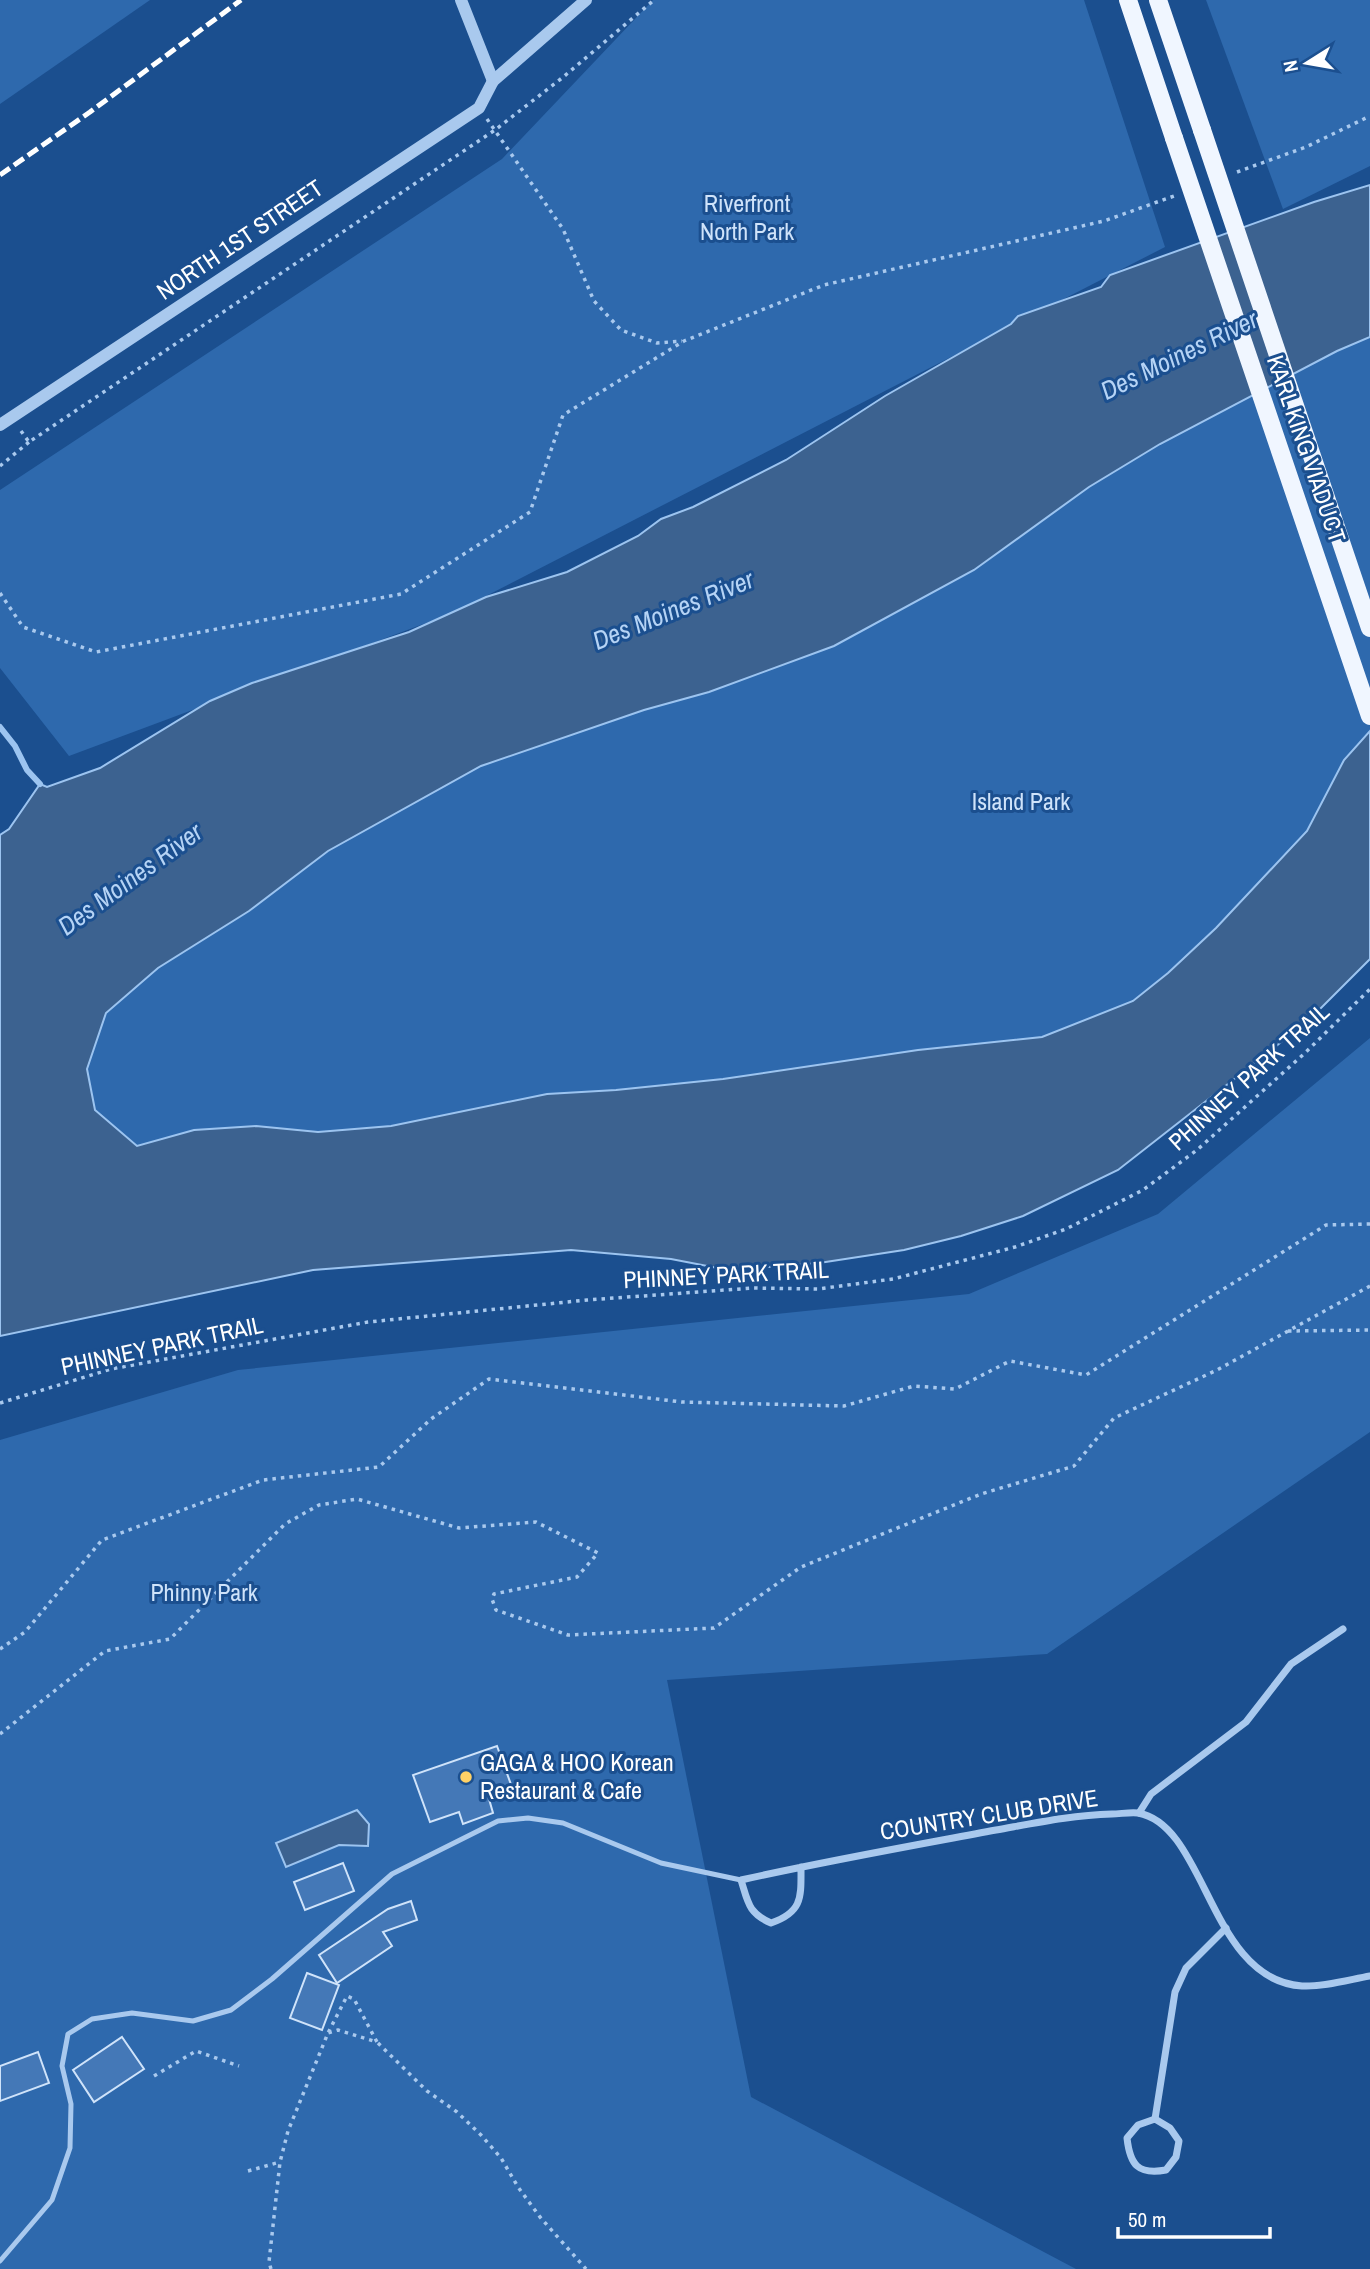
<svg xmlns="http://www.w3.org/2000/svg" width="1370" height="2269" font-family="'Archivo Narrow',sans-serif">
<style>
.green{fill:#2e69ad}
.water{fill:#3c6290;stroke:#9cc4f0;stroke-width:2}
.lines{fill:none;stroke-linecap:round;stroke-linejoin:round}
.stream{stroke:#9cc4f0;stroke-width:6}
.building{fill:#4478b7;stroke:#cfe3fa;stroke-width:2}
.path{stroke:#a9c9ee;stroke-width:3.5;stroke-dasharray:3.5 5;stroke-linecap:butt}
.service{stroke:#a9c9ee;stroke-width:5}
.minor{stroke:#a9c9ee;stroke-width:7}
.tertiary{stroke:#a9c9ee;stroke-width:12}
.primary{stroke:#f0f6ff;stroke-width:18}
.rail{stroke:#fff;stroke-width:5;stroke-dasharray:12 5;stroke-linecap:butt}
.primary-bridge{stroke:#f0f6ff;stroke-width:18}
.poi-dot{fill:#ffd166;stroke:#1b4f8f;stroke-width:2.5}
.labels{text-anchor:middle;stroke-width:6;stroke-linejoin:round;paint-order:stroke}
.park-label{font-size:24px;fill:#cfe3fa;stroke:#1b4f8f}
.street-label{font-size:24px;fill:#fff;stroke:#1b4f8f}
.poi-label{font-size:24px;fill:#fff;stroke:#1b4f8f;text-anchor:start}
.water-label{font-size:26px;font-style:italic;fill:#b5d3f5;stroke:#1b4f8f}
</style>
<rect width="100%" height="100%" fill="#1b4f8f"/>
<g class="green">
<path d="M 0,0 L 150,0 L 0,104 Z"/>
<path d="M 653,0 L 1084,0 L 1165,247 L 453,613 L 69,756 L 0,668 L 0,490 L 502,159 Z"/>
<path d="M 1206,0 L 1370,0 L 1370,166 L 1283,209 Z"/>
<path d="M 1370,337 L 1370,731 L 1344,760 L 1307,831 L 1216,928 L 1168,973 L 1133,1001 L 1042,1037 L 918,1050 L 723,1079 L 616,1090 L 547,1094 L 391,1126 L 318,1132 L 256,1126 L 194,1130 L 137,1146 L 95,1110 L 87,1069 L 106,1013 L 158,968 L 249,911 L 328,851 L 481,766 L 644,710 L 709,692 L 834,646 L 974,570 L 1089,487 L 1160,444 L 1337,351 Z"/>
<path d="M 1370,1038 L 1370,1432 L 1047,1654 L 667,1680 L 751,2097 L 1076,2269 L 0,2269 L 0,1440 L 238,1370 L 969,1294 L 1158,1214 Z"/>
</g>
<g class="water">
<path d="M 1370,185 L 1370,337 L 1337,351 L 1160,444 L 1089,487 L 974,570 L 834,646 L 709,692 L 644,710 L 481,766 L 328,851 L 249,911 L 158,968 L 106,1013 L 87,1069 L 95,1110 L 137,1146 L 194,1130 L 256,1126 L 318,1132 L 391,1126 L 547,1094 L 616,1090 L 723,1079 L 918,1050 L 1042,1037 L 1133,1001 L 1168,973 L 1216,928 L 1307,831 L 1344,760 L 1370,731 L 1370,959 L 1320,1009 L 1274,1048 L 1118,1170 L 1023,1216 L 961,1236 L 904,1250 L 819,1263 L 728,1270 L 671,1259 L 571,1250 L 313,1270 L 0,1336 L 0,835 L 9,829 L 40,784 L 47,787 L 100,768 L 210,701 L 252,683 L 409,632 L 486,597 L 567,572 L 638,536 L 661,519 L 693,507 L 786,460 L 885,396 L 1011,324 L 1018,316 L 1101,287 L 1110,275 L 1314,202 Z"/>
<path d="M 357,1810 L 369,1824 L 368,1846 L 339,1845 L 286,1867 L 276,1843 Z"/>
</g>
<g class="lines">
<path class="stream" d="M 0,727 L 15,746 L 27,770 L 40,784"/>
</g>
<g class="building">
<path d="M 497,1746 L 513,1790 L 489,1799 L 493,1813 L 463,1824 L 459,1812 L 430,1822 L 413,1775 Z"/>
<path d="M 343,1863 L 354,1891 L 305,1910 L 294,1882 Z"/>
<path d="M 411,1901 L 417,1920 L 383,1932 L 392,1946 L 337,1983 L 319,1955 L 388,1909 Z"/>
<path d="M 307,1973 L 339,1985 L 322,2030 L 290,2018 Z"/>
<path d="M 122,2037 L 144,2069 L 94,2102 L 73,2070 Z"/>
<path d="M 38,2052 L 49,2083 L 0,2101 L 0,2066 Z"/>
</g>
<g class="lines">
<g class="path">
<path d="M 487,119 L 563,229 L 594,301 L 621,330 L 657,343 L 682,341"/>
<path d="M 1237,172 L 1306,147 L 1370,116"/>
<path d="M 21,431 L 29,442 L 495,130 L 562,78 L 654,0"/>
<path d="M 0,466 L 29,442"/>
<path d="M 0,593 L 23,627 L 96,652 L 401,594 L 530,512 L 563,415 L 684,341 L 824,285 L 1104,221 L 1174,196"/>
<path d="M 1288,1331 L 1370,1330"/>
<path d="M 0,1403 L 111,1369 L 368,1322 L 587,1300 L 753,1288 L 818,1289 L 893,1279 L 1015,1247 L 1066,1229 L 1143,1190 L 1197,1150 L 1305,1053 L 1370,989"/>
<path d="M 0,1649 L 25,1632 L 102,1540 L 263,1480 L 379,1467 L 431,1419 L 489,1379 L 682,1402 L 844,1406 L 914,1386 L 955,1389 L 1010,1361 L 1086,1375 L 1326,1225 L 1370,1224"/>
<path d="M 0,1734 L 105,1651 L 170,1639 L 285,1524 L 319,1505 L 357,1499 L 459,1528 L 536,1522 L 598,1553 L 577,1577 L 494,1594 L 492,1599 L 496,1610 L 568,1635 L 714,1628 L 801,1567 L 981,1494 L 1074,1466 L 1114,1418 L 1217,1370 L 1370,1286"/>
<path d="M 378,2043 L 427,2091 L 457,2112 L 481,2135 L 501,2158 L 518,2187 L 540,2217 L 586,2269"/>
<path d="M 154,2076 L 196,2051 L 239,2066"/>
<path d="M 248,2171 L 280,2162"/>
<path d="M 271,2269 L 269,2262 L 280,2162 L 288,2131 L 328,2033 L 347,1996 L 354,1999 L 377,2042 L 338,2030 L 328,2033"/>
</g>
<path class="service" d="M 0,2261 L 52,2200 L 70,2148 L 71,2104 L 62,2066 L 68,2034 L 92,2019 L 132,2013 L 193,2021 L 231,2010 L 272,1979 L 392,1874 L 498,1821 L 528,1818 L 563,1823 L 661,1863 L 741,1880"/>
<g class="minor">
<path d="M 1139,1813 L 1151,1794 L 1246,1722 L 1291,1664 L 1343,1629"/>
<path d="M 801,1867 C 801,1897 803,1912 771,1923 C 748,1913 748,1902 741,1880 C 826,1861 911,1846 996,1830 C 1035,1823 1072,1815 1112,1814 C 1120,1814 1130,1812 1138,1813 C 1207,1825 1209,1980 1302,1986 C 1324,1987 1348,1980 1370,1976"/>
<path d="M 1155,2119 L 1175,1992 L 1186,1968 L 1226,1928"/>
<path d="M 1155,2119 L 1170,2128 L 1179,2141 L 1176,2157 L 1166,2170 C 1138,2175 1130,2165 1127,2138 L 1138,2125 Z"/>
</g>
<g class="tertiary">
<path d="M 461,0 L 493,81"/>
<path d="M 0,425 L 479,108 L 493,81 L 586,0"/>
</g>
<g class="primary">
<path d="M 1128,0 L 1174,138"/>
<path d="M 1158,0 L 1202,130"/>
</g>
<path class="rail" d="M 0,175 L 90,112 L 241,0"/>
<g class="primary-bridge">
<path d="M 1202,130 L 1370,628"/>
<path d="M 1174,138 L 1370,716"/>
</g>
</g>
<circle class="poi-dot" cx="466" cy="1777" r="7"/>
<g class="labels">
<g class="park-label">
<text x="747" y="212">Riverfront<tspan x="747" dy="28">North Park</tspan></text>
<text x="1021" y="810">Island Park</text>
<text x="204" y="1601">Phinny Park</text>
</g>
<g class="street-label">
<text transform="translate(240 240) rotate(-34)" y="8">NORTH 1ST STREET</text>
<text transform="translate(1306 449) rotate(71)" y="8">KARL KING VIADUCT</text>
<text transform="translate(1249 1077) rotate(-42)" y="8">PHINNEY PARK TRAIL</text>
<text transform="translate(726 1275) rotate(-3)" y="8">PHINNEY PARK TRAIL</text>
<text transform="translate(162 1346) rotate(-12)" y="8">PHINNEY PARK TRAIL</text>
<text transform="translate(989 1815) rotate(-9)" y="8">COUNTRY CLUB DRIVE</text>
</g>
<g class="poi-label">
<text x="480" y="1771">GAGA &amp; HOO Korean<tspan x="480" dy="28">Restaurant &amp; Cafe</tspan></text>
</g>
<g class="water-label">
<text transform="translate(1179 355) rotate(-26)" y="9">Des Moines River</text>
<text transform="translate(673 610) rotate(-22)" y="9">Des Moines River</text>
<text transform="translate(130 879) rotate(-36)" y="9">Des Moines River</text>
</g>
</g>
<g transform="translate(1307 63) rotate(259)" stroke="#1b4f8f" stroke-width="5" paint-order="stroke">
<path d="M0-5L12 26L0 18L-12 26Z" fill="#ffffff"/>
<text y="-10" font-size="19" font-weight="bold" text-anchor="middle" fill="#ffffff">N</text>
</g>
<path d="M1118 2227v10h152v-10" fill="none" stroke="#ffffff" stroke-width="3.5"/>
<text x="1128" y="2227" font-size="21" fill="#ffffff" stroke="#1b4f8f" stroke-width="5" paint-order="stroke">50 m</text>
</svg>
